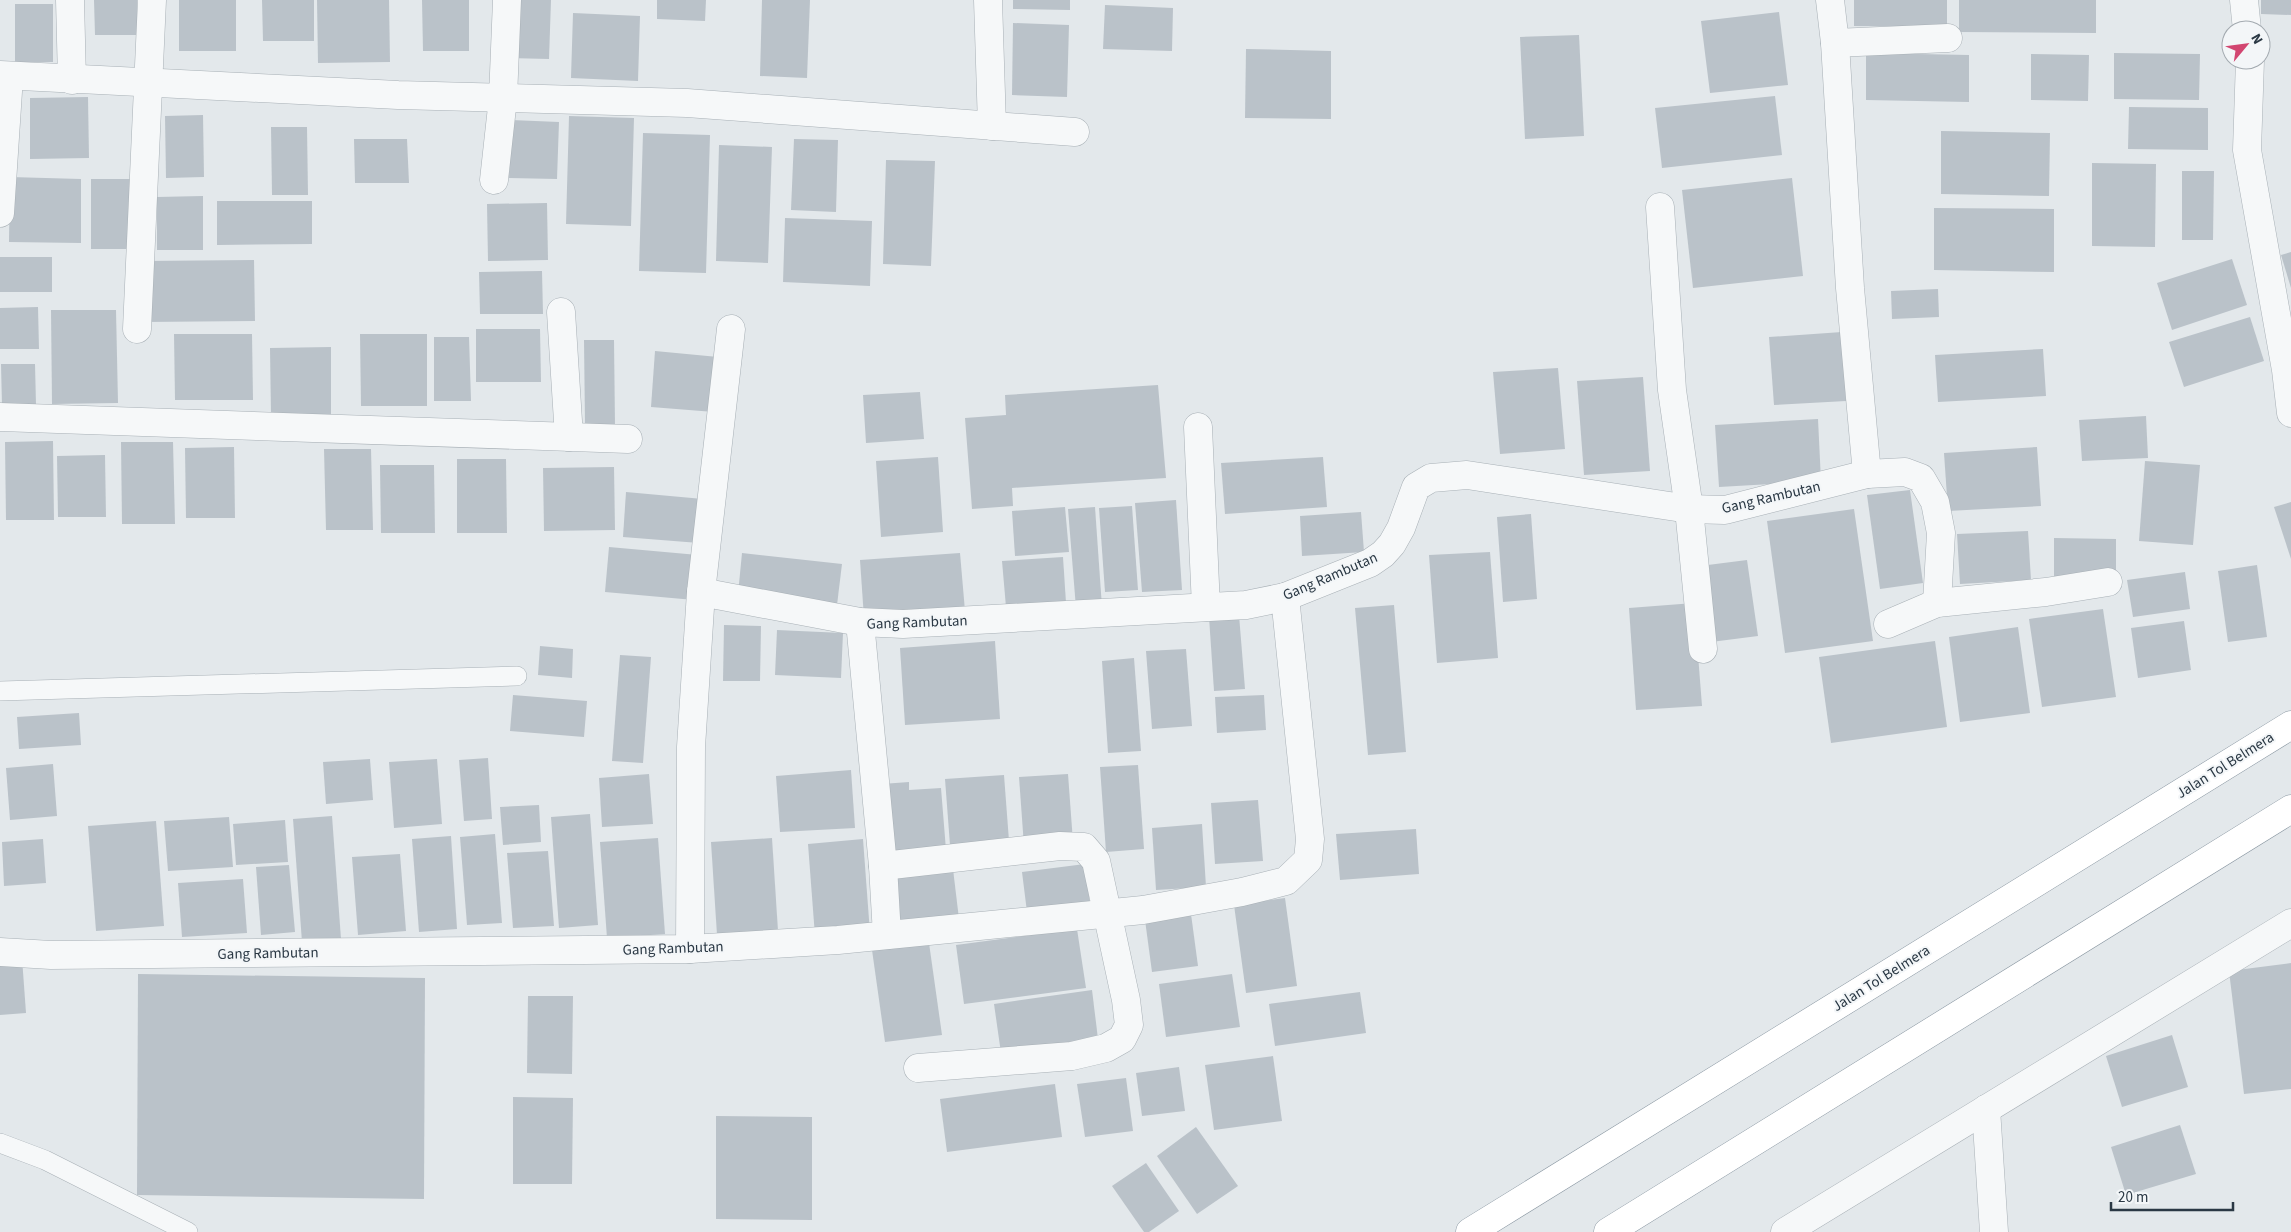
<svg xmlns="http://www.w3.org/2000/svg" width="2291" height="1232" font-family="'Source Sans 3',sans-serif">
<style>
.building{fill:#bac2c9}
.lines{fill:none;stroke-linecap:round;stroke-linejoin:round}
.service-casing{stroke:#a8b0b6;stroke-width:20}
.minor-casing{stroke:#a8b0b6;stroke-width:29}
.motorway-casing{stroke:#8a97a2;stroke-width:29}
.service{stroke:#f6f8f9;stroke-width:19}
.minor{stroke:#f6f8f9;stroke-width:28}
.motorway{stroke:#fff;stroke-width:28}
.labels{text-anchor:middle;stroke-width:4;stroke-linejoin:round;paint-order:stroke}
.street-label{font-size:15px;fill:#2a3844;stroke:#f3f6f8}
</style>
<rect width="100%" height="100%" fill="#e3e8eb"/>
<g class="building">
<path d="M 94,0 L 137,0 L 138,35 L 95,35 Z"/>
<rect x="179" y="0" width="57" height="51"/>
<path d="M 262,0 L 314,0 L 314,41 L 263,41 Z"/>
<path d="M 317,0 L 389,0 L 390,62 L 318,63 Z"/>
<path d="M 422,0 L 469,0 L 469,51 L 423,51 Z"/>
<path d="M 510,0 L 551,0 L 549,59 L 508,58 Z"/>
<path d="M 657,0 L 706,0 L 705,21 L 657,19 Z"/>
<path d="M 762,0 L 810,0 L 807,78 L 760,76 Z"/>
<path d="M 1013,0 L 1070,0 L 1070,10 L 1013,9 Z"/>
<path d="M 1854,0 L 1947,0 L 1947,27 L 1854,26 Z"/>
<path d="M 1959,0 L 2096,0 L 2096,33 L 1959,32 Z"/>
<path d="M 2261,0 L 2291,0 L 2291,15 L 2261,14 Z"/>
<rect x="15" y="4" width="38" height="58"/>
<path d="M 1105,5 L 1173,8 L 1172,51 L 1103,49 Z"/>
<path d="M 1779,12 L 1788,85 L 1710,93 L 1701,21 Z"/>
<path d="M 573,13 L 640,16 L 638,81 L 571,78 Z"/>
<path d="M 1013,23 L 1069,25 L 1067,97 L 1012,95 Z"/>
<path d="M 1579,35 L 1584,136 L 1525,139 L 1520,37 Z"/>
<path d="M 1246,49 L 1331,51 L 1331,119 L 1245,118 Z"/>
<path d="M 1866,53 L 1969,55 L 1969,102 L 1866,100 Z"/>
<path d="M 2114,53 L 2200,54 L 2199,100 L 2114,99 Z"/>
<path d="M 2031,54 L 2089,55 L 2088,101 L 2031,100 Z"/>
<path d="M 1775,96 L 1782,155 L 1662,168 L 1655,108 Z"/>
<path d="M 88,97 L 89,158 L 30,159 L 30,98 Z"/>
<path d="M 2129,107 L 2208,108 L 2208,150 L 2128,149 Z"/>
<path d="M 203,115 L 204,177 L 166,178 L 165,116 Z"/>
<path d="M 569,116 L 634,118 L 631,226 L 566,224 Z"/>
<path d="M 511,120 L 559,122 L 557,179 L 509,178 Z"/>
<path d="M 271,127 L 307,127 L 308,195 L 272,195 Z"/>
<path d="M 1941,131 L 2050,133 L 2049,196 L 1941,194 Z"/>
<path d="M 643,133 L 710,135 L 706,273 L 639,271 Z"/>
<path d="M 354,139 L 407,139 L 409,183 L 355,183 Z"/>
<path d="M 794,139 L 838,140 L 836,212 L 791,210 Z"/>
<path d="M 719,145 L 772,147 L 768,263 L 716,261 Z"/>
<path d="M 886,160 L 935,161 L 931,266 L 883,264 Z"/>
<path d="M 2092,163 L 2156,164 L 2155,247 L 2092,246 Z"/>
<path d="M 2182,171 L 2214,171 L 2213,240 L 2182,240 Z"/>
<path d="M 10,177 L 81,179 L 81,243 L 9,242 Z"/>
<path d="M 1792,178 L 1803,276 L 1693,288 L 1682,190 Z"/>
<path d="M 91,179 L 131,179 L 132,249 L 91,249 Z"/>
<path d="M 203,196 L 203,250 L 157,250 L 157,197 Z"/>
<path d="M 217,201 L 312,201 L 312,244 L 217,245 Z"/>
<path d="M 547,203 L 548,260 L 488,261 L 487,204 Z"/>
<path d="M 1934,208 L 2054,209 L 2054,272 L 1934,270 Z"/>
<path d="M 785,218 L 872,221 L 870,286 L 783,282 Z"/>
<path d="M 2291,252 L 2291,288 L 2281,255 Z"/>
<rect x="0" y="257" width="52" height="35"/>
<path d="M 2232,259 L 2247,305 L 2172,330 L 2157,283 Z"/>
<path d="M 254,260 L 255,321 L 144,322 L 143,261 Z"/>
<path d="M 542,271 L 543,314 L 480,314 L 479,272 Z"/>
<path d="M 1938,289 L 1939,317 L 1892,319 L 1891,291 Z"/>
<path d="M 38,307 L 39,349 L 0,349 L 0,308 Z"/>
<path d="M 51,310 L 116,310 L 118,403 L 52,404 Z"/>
<path d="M 2250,317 L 2264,361 L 2184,387 L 2169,342 Z"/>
<path d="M 476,329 L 540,329 L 541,382 L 476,382 Z"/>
<path d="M 1842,332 L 1846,401 L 1774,405 L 1769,337 Z"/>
<path d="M 174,334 L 252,334 L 253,400 L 175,400 Z"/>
<path d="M 360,334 L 427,334 L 427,406 L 361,406 Z"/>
<path d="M 434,337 L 469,337 L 471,401 L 434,401 Z"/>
<path d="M 584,340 L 614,340 L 615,426 L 585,425 Z"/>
<path d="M 331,347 L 331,416 L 271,416 L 270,348 Z"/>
<path d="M 2043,349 L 2046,396 L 1938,402 L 1935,355 Z"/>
<path d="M 655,351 L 718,357 L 714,412 L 651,407 Z"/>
<path d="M 1,364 L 35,364 L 36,405 L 2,406 Z"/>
<path d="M 1558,368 L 1565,449 L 1500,454 L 1493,372 Z"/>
<path d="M 1643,377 L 1650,471 L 1584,475 L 1577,381 Z"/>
<path d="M 1158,385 L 1166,478 L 1012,488 L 1013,506 L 972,509 L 965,418 L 1006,415 L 1005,395 Z"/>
<path d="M 920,392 L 924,439 L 866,443 L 863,395 Z"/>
<path d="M 2146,416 L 2148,458 L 2082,461 L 2079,420 Z"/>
<path d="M 1818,419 L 1821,481 L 1719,487 L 1715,425 Z"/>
<path d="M 53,441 L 54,520 L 6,520 L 5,442 Z"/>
<path d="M 121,442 L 173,442 L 175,524 L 122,524 Z"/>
<path d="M 234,447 L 235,518 L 186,518 L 185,448 Z"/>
<path d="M 2037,447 L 2041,506 L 1948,511 L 1944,453 Z"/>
<path d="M 324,449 L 371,449 L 373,530 L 326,530 Z"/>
<path d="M 105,455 L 106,517 L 58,517 L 57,456 Z"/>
<path d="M 938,457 L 943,532 L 881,537 L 876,461 Z"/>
<path d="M 1323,457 L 1327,507 L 1225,514 L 1221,463 Z"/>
<path d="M 457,459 L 506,459 L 507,533 L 457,533 Z"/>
<path d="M 2145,461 L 2200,465 L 2193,545 L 2139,541 Z"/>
<path d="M 380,465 L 434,465 L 435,533 L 381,533 Z"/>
<path d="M 614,467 L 615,530 L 544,531 L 543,468 Z"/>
<path d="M 1910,490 L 1923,583 L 1880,589 L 1867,495 Z"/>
<path d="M 626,492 L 703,499 L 699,543 L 623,537 Z"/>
<path d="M 1176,500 L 1182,590 L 1142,592 L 1135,503 Z"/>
<path d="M 2291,502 L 2291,559 L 2274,507 Z"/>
<path d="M 1132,506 L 1138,590 L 1105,592 L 1099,508 Z"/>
<path d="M 1065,507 L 1069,552 L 1015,556 L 1012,511 Z"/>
<path d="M 1095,507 L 1102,607 L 1076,608 L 1068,509 Z"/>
<path d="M 1854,509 L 1873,641 L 1785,653 L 1767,521 Z"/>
<path d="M 1361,512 L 1364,552 L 1302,556 L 1300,516 Z"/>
<path d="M 1531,514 L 1537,599 L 1503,602 L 1497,517 Z"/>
<path d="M 2028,531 L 2031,580 L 1960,584 L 1957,534 Z"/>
<path d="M 2054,538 L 2116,539 L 2116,578 L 2054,577 Z"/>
<path d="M 609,547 L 698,555 L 694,600 L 605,592 Z"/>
<path d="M 1490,552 L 1498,658 L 1437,663 L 1429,555 Z"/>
<path d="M 742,553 L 842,564 L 837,605 L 738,594 Z"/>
<path d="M 960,553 L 965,611 L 864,618 L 860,560 Z"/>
<path d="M 1063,557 L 1066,603 L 1006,607 L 1002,561 Z"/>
<path d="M 1747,560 L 1758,636 L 1711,642 L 1700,566 Z"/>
<path d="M 2257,565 L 2267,637 L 2228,642 L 2218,571 Z"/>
<path d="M 2185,572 L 2190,609 L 2133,617 L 2127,580 Z"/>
<path d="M 1694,603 L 1702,706 L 1636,710 L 1629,608 Z"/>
<path d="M 1394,605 L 1406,752 L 1368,755 L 1355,608 Z"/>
<path d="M 2103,609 L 2116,697 L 2042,707 L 2029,619 Z"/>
<path d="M 1239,615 L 1245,689 L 1214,691 L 1209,617 Z"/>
<path d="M 2184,621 L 2191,670 L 2138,678 L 2131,628 Z"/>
<path d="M 724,625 L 761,626 L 760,681 L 723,681 Z"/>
<path d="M 2018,627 L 2030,713 L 1960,722 L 1949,637 Z"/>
<path d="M 777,630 L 843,633 L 841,678 L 775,675 Z"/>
<path d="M 995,641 L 1000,719 L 905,725 L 900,648 Z"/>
<path d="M 1935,641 L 1947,727 L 1831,743 L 1819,657 Z"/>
<path d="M 540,646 L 573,649 L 572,678 L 538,675 Z"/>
<path d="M 1186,649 L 1192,726 L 1152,729 L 1146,651 Z"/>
<path d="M 620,655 L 651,657 L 643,763 L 612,761 Z"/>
<path d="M 1134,658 L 1141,751 L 1108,753 L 1102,661 Z"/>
<path d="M 513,695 L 587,701 L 584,737 L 510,731 Z"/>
<path d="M 1264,695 L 1266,730 L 1217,733 L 1215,697 Z"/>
<path d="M 79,713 L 81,745 L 19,749 L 17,717 Z"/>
<path d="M 488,758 L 492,819 L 464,821 L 459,760 Z"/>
<path d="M 370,759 L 373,800 L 326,804 L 323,762 Z"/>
<path d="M 437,759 L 442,824 L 394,828 L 389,762 Z"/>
<path d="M 53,764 L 57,816 L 10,820 L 6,768 Z"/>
<path d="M 1138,765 L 1144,849 L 1106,852 L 1100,767 Z"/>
<path d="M 851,770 L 855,828 L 780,832 L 776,776 Z"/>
<path d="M 649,774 L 653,824 L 602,827 L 599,778 Z"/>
<path d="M 1068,774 L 1073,842 L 1024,846 L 1019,777 Z"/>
<path d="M 1004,775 L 1009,841 L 950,845 L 945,779 Z"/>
<path d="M 909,782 L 909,790 L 941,788 L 946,850 L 886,854 L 882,784 Z"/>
<path d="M 1258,800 L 1263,861 L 1215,864 L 1211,803 Z"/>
<path d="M 539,805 L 541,842 L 503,845 L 500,807 Z"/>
<path d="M 590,814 L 598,925 L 559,928 L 551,817 Z"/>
<path d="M 332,816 L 341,939 L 302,942 L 293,819 Z"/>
<path d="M 229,817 L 233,867 L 168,871 L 164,821 Z"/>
<path d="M 285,820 L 288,862 L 236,865 L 233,824 Z"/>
<path d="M 156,821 L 164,926 L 96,931 L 88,826 Z"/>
<path d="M 1202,824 L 1206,887 L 1156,890 L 1152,828 Z"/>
<path d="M 1416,829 L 1419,874 L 1340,880 L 1336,834 Z"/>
<path d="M 495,834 L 502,923 L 467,925 L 460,837 Z"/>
<path d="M 451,836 L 457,929 L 419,932 L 412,839 Z"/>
<path d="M 658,838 L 665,934 L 607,938 L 600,842 Z"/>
<path d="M 772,838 L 778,931 L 717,935 L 711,842 Z"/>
<path d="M 43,839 L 46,883 L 4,886 L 2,842 Z"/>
<path d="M 863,839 L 870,933 L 815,936 L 808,844 Z"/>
<path d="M 548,851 L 554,926 L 513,928 L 507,853 Z"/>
<path d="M 400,854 L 406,931 L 358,935 L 352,857 Z"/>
<path d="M 1085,864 L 1091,912 L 1028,920 L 1022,872 Z"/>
<path d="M 289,865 L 295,932 L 261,935 L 256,867 Z"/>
<path d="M 953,869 L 959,919 L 895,926 L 889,875 Z"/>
<path d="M 243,879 L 247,933 L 182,937 L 178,883 Z"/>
<path d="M 1285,898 L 1297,986 L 1246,993 L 1234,905 Z"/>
<path d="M 1191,914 L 1198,966 L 1152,972 L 1145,920 Z"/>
<path d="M 1077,929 L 1086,988 L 964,1004 L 956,945 Z"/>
<path d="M 929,943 L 942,1035 L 885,1042 L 872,950 Z"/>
<path d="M 22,958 L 26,1013 L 0,1015 L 0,959 Z"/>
<path d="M 2291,963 L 2291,1089 L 2244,1094 L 2229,971 Z"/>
<path d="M 138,974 L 425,978 L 424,1199 L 137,1195 Z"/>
<path d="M 1232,974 L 1240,1027 L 1166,1037 L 1159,984 Z"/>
<path d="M 1092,990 L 1099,1047 L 1002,1060 L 994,1004 Z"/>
<path d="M 1360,992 L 1366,1033 L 1275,1046 L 1269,1004 Z"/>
<path d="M 528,996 L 573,996 L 572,1074 L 527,1073 Z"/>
<path d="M 2172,1035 L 2188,1087 L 2122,1107 L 2106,1056 Z"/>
<path d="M 1273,1056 L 1282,1121 L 1214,1130 L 1205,1065 Z"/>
<path d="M 1179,1067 L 1185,1111 L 1142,1116 L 1136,1073 Z"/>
<path d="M 1126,1078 L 1133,1131 L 1085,1137 L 1077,1084 Z"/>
<path d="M 1055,1084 L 1062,1137 L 947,1152 L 940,1099 Z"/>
<path d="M 513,1097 L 573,1098 L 572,1184 L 513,1184 Z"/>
<path d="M 716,1116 L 812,1117 L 812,1220 L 716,1219 Z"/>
<path d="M 2180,1125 L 2196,1174 L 2126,1195 L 2111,1147 Z"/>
<path d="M 1196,1127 L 1238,1186 L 1197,1214 L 1157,1156 Z"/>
<path d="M 1146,1163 L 1179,1211 L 1149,1232 L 1144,1232 L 1112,1186 Z"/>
</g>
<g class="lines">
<defs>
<g id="service">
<path d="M 0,691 L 517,676"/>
<path d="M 0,1143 L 45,1160 L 188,1232"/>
</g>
<g id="minor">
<path d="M 70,0 L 72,80"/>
<path d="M 988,0 L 992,126"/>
<path d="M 1830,0 L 1835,43 L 1850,288 L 1867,474"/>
<path d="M 2244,0 L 2247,30"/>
<path d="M 1835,43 L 1948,38"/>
<path d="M 2250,60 L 2247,150 L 2286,370 L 2291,413"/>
<path d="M 0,75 L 398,95 L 687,103 L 1075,132"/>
<path d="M 494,180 L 503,98 L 507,0"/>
<path d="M 1660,207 L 1672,390 L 1689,509 L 1703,649"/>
<path d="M 0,213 L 9,76"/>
<path d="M 561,312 L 569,437"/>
<path d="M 137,329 L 152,0"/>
<path d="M 0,417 L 628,439"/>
<path d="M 1198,427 L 1206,607"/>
<path d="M 701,592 L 731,329"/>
<path d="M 860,622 L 883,866 L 887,935"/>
<path d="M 1888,624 L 1937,603 L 2046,592 L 2108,582"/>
<path d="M 883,866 L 1060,846 L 1084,847 L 1096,861 L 1126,1000 L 1129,1025 L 1122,1039 L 1106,1048 L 1072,1056 L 918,1068"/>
<path d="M 690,949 L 691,747 L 701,592 L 860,622 L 903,624 L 1246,605 L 1285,597 L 1370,563 L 1383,554 L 1392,544 L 1401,528 L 1416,487 L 1431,478 L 1467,475 L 1689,509 L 1725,510 L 1867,474 L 1905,472 L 1921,478 L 1935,502 L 1941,533 L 1937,603"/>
<path d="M 0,952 L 51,955 L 690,949 L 838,940 L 1143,910 L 1242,892 L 1286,881 L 1308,860 L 1310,839 L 1285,597"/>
<path d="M 1986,1109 L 1994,1232"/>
<path d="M 1785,1232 L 2291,923"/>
</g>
<g id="motorway">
<path d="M 1470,1232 L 2291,725"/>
<path d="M 1608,1232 L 2291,809"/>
</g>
</defs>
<use href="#service" class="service-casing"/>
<use href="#minor" class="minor-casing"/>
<use href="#motorway" class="motorway-casing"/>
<use href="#service" class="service"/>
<use href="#minor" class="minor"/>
<use href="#motorway" class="motorway"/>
</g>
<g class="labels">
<g class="street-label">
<text transform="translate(1771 497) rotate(-13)" y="5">Gang Rambutan</text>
<text transform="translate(1330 576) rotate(-23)" y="5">Gang Rambutan</text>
<text transform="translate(917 622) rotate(-2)" y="5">Gang Rambutan</text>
<text transform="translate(2225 765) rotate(-32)" y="5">Jalan Tol Belmera</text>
<text transform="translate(673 948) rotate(-2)" y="5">Gang Rambutan</text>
<text transform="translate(268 953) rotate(-1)" y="5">Gang Rambutan</text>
<text transform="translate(1881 978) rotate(-32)" y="5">Jalan Tol Belmera</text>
</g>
</g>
<g transform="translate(2246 45) rotate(61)"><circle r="24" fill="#f3f6f8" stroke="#a3aab0"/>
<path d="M0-4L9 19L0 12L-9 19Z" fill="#d24671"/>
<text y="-8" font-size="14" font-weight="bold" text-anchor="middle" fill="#2a3844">N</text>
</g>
<path d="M2111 1202v8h122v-8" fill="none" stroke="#2a3844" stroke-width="2.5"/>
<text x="2118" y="1202" font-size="15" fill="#2a3844" stroke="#f3f6f8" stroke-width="4" paint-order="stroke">20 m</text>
</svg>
